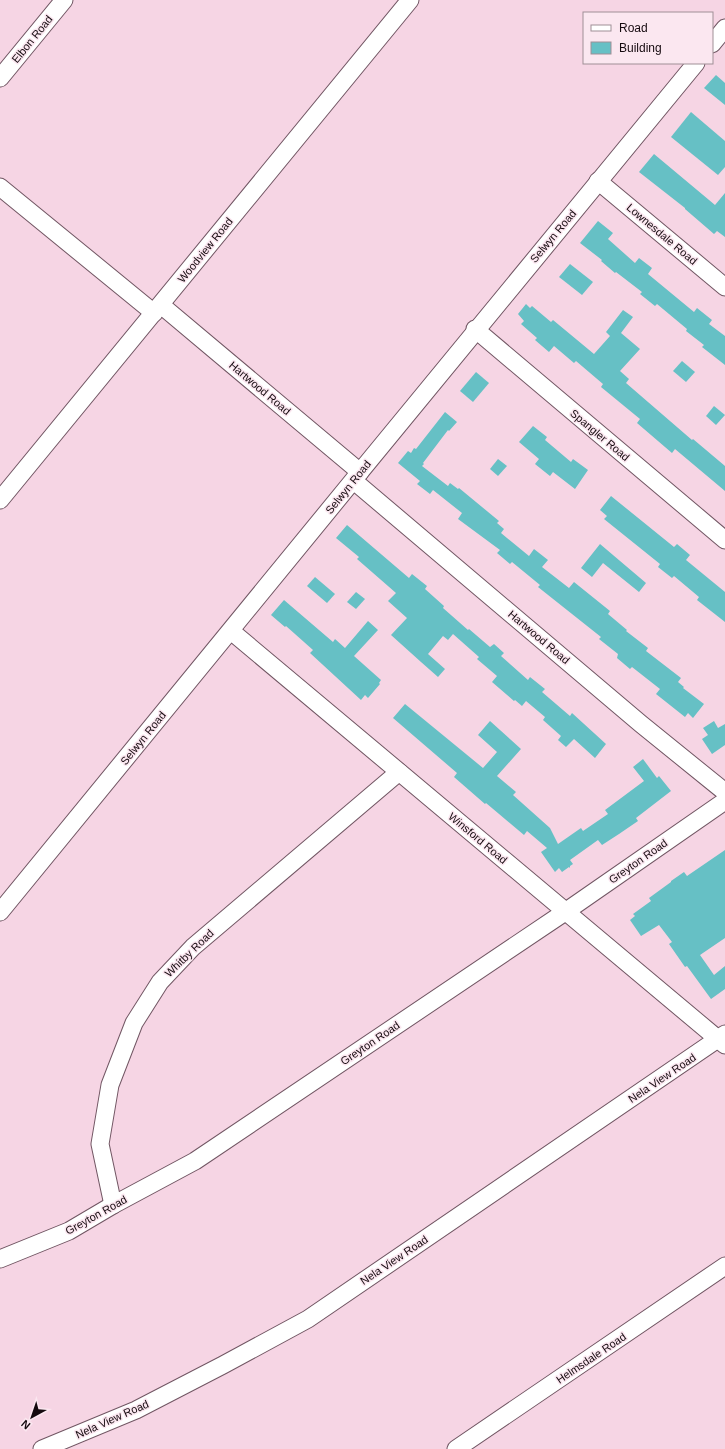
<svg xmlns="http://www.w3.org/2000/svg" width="725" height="1449" font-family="Helvetica,sans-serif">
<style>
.building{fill:#66c0c5}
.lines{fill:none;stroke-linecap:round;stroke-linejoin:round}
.street-casing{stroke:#715663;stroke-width:19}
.street{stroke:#fff;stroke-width:17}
.labels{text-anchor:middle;stroke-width:3;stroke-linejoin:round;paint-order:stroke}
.street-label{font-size:11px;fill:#150a0f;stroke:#fbe7f0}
</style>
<rect width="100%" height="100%" fill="#f6d5e4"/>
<g class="building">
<path d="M 716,75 L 725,83 L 725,105 L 704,88 Z"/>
<path d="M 691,112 L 725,141 L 725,167 L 718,175 L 671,137 Z"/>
<path d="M 654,154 L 715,205 L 725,193 L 725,237 L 717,231 L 714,234 L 685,209 L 685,208 L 639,172 Z"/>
<path d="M 598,221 L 613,233 L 608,239 L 635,263 L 639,258 L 652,268 L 648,274 L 694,312 L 697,308 L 712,320 L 709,324 L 725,336 L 725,365 L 702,347 L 704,345 L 686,331 L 687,329 L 657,304 L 655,306 L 640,294 L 642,292 L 616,272 L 615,273 L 601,261 L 602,260 L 580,243 Z"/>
<path d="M 570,264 L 593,282 L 582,295 L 559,277 Z"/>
<path d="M 526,304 L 530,308 L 532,306 L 551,322 L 553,320 L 594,354 L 610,336 L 606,332 L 623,310 L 633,317 L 621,333 L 640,349 L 620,371 L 629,379 L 626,383 L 692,440 L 693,439 L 725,466 L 725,491 L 675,449 L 672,453 L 637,423 L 640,419 L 601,387 L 603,384 L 576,361 L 574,363 L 554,346 L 549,352 L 535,340 L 537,338 L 521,324 L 524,321 L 518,314 Z"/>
<path d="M 682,361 L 695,372 L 686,382 L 673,371 Z"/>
<path d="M 476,372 L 489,383 L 473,402 L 460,391 Z"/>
<path d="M 714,406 L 725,415 L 716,425 L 706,416 Z"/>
<path d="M 445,412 L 457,422 L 449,431 L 448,430 L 423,463 L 424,464 L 422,466 L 448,486 L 450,483 L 458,489 L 459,488 L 499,521 L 497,523 L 504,529 L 501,533 L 529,556 L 534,549 L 548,560 L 542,567 L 569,588 L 574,582 L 610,611 L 608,614 L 627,630 L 626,631 L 648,648 L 646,651 L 681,678 L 678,682 L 684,687 L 683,688 L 704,704 L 693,718 L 688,713 L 685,717 L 656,694 L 660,689 L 632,667 L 630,669 L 617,658 L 618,654 L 599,639 L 601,637 L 538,587 L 540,585 L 512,562 L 510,564 L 497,553 L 500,550 L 458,519 L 462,513 L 433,490 L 430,494 L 417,484 L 420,481 L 398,463 L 408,451 L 411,453 L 414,448 L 416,449 Z"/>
<path d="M 533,426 L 547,437 L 545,440 L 571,462 L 573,459 L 588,470 L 575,489 L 553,472 L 550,476 L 535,464 L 539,459 L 519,442 Z"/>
<path d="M 498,459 L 507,466 L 498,476 L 490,469 Z"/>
<path d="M 611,496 L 674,547 L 677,544 L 690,555 L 686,560 L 725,592 L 725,622 L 697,600 L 699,597 L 674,576 L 672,578 L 658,567 L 660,564 L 604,519 L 607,516 L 600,510 Z"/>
<path d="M 347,525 L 409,578 L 412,574 L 427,586 L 425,589 L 444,606 L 443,608 L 468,630 L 469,629 L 490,647 L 494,644 L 504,653 L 501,656 L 528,680 L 530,677 L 545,689 L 542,692 L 570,716 L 572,713 L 606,744 L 595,758 L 574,739 L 566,747 L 558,740 L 561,736 L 543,720 L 545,717 L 526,701 L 522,706 L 515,700 L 514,701 L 492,682 L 497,676 L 477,659 L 479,657 L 453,634 L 448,640 L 443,636 L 428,654 L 445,669 L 438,677 L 421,662 L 391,635 L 407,618 L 388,601 L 396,593 L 357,559 L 359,557 L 336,538 Z"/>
<path d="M 600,544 L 646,583 L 639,592 L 603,563 L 592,577 L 581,568 Z"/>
<path d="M 315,577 L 335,594 L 327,603 L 307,586 Z"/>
<path d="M 356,592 L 365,599 L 356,609 L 347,602 Z"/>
<path d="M 284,600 L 333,642 L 335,639 L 345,648 L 368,621 L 378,630 L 354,656 L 381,680 L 379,683 L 380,684 L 368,698 L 365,695 L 361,700 L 310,653 L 313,650 L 286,626 L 285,627 L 271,615 Z"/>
<path d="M 405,704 L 483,768 L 497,752 L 478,735 L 490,721 L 521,749 L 497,776 L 516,792 L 513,795 L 550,828 L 558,844 L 581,828 L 583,831 L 608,814 L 605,810 L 644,781 L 633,767 L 643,759 L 657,778 L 659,776 L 671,791 L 636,818 L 638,821 L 619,834 L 602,845 L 598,840 L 570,860 L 573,864 L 570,866 L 570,868 L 569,867 L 562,872 L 559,868 L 555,872 L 541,852 L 547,848 L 527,831 L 524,835 L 486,803 L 485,804 L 454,777 L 457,773 L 393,718 Z"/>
<path d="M 714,721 L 718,728 L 725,724 L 725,745 L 712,754 L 702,739 L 708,735 L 703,728 Z"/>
<path d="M 725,850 L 725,938 L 700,955 L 714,975 L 725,966 L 725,989 L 711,999 L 687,966 L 685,967 L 669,944 L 672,942 L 659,925 L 641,936 L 630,920 L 635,916 L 633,914 L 651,901 L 649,898 L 671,882 L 671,881 L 684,872 L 687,876 Z"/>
</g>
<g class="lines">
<defs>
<g id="street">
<path d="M 712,44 L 725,28"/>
<path d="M 0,78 L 64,0"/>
<path d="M 598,181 L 725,287"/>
<path d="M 0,187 L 154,313"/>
<path d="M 161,305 L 360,472"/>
<path d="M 475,329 L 725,540"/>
<path d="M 354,481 L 641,724 L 725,792"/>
<path d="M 0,500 L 410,0"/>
<path d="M 231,631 L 725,1045"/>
<path d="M 0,912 C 233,629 462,345 696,63"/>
<path d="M 113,1205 L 100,1144 L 110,1085 L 134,1023 L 160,982 L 193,947 L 399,772"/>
<path d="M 0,1259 L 69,1231 L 113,1205 L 195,1161 L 565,912 L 725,801"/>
<path d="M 42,1449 L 136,1410 L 223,1365 L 308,1319 L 725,1034"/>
<path d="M 456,1449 L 725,1266"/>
</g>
</defs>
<use href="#street" class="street-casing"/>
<use href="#street" class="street"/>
</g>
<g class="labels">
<g class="street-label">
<text transform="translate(32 39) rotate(-51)" y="4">Elbon Road</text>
<text transform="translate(662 234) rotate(40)" y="4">Lownesdale Road</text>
<text transform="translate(553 236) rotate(-50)" y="4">Selwyn Road</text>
<text transform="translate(205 250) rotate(-51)" y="4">Woodview Road</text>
<text transform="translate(260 388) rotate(40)" y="4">Hartwood Road</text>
<text transform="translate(600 435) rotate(40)" y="4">Spangler Road</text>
<text transform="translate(348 487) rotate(-51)" y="4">Selwyn Road</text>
<text transform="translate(539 637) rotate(40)" y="4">Hartwood Road</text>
<text transform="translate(143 738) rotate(-51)" y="4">Selwyn Road</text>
<text transform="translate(478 838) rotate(40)" y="4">Winsford Road</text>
<text transform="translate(638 861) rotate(-35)" y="4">Greyton Road</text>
<text transform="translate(189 953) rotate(-44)" y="4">Whitby Road</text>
<text transform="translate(370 1043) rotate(-34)" y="4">Greyton Road</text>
<text transform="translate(662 1078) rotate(-34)" y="4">Nela View Road</text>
<text transform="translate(96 1215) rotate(-29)" y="4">Greyton Road</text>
<text transform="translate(394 1260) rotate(-34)" y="4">Nela View Road</text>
<text transform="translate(591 1358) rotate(-34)" y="4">Helmsdale Road</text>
<text transform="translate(112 1419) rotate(-24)" y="4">Nela View Road</text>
</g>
</g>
<rect x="583" y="12" width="130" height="52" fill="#fbe7f0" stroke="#9f8f96"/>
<rect x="591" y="25" width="20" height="6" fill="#ffffff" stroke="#9f8f96"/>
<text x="619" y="32" font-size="12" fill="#150a0f">Road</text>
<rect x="591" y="42" width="20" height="12" fill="#66c0c5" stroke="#9f8f96"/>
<text x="619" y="52" font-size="12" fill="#150a0f">Building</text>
<g transform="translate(32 1417) rotate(220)" stroke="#fbe7f0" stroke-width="3" paint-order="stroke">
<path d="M0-3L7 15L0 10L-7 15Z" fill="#150a0f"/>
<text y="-6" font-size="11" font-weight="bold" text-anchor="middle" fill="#150a0f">N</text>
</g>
</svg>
